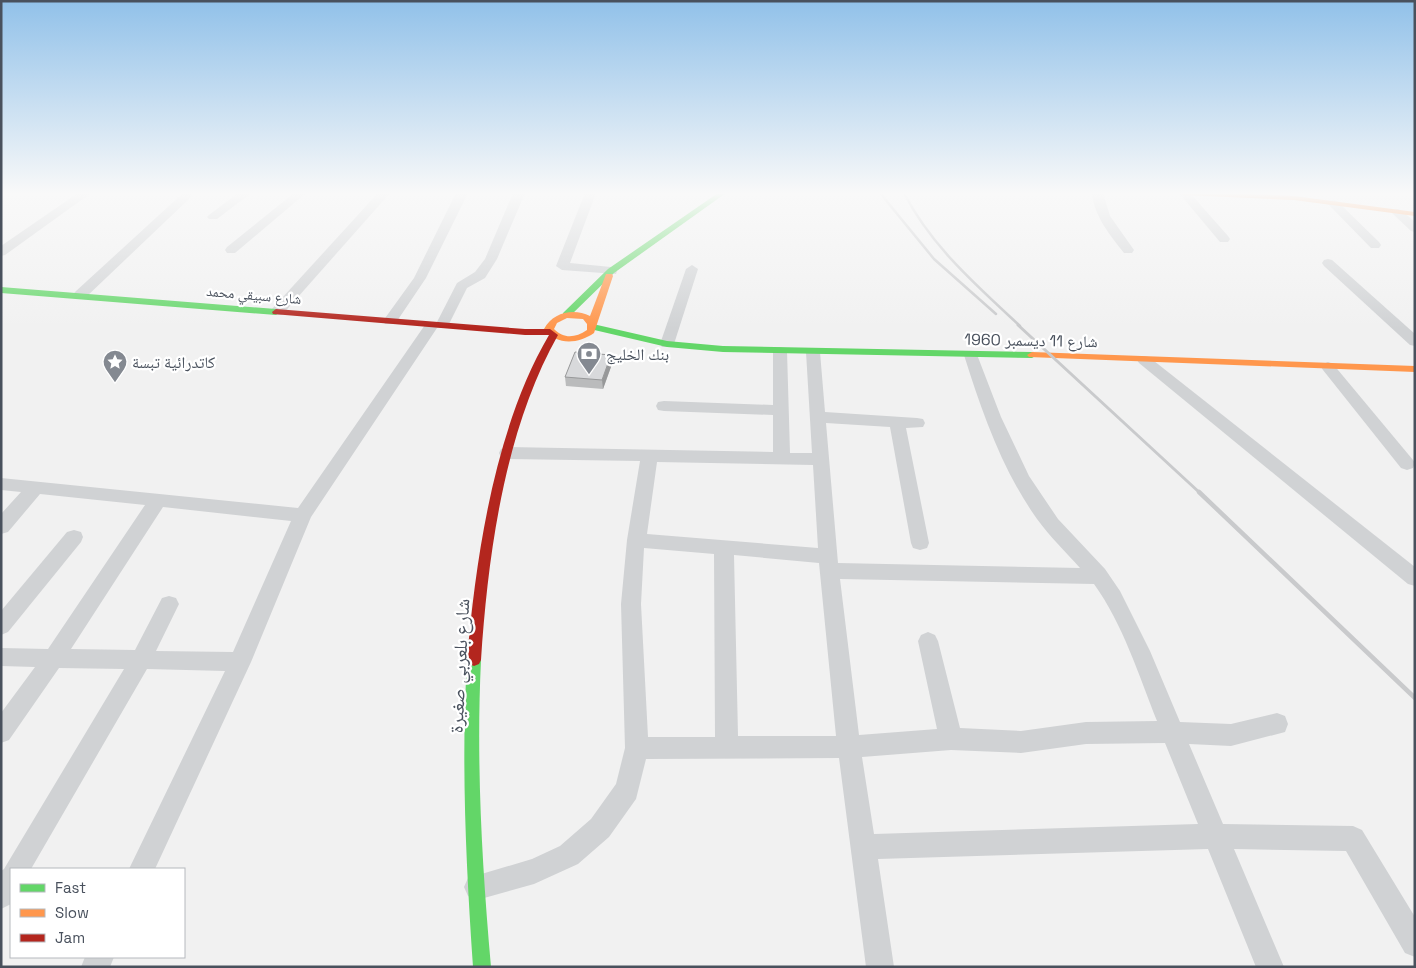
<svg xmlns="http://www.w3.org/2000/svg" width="1416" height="968" font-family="'Space Grotesk','Noto Naskh Arabic',sans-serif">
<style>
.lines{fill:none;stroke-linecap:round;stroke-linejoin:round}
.street{fill:#d0d2d4;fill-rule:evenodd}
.fast{fill:#63d668;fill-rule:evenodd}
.slow{fill:#ff974d;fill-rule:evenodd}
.jam{fill:#b3261e;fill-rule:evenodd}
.rail-far2{stroke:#c9cacc;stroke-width:2.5}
.rail-far1{stroke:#c9cacc;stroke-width:3}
.rail{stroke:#c9cacc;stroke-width:4.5}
.wall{fill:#babbbc}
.shaded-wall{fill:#979899}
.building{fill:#d8d9db;stroke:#979899}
.labels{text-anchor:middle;stroke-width:4.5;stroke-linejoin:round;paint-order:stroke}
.far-street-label{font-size:14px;fill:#49515d;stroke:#fff}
.street-label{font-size:16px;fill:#49515d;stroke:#fff}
.poi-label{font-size:16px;fill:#49515d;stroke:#fff;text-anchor:start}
.near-street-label{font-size:19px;fill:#49515d;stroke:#fff}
</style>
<rect width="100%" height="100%" fill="#f1f1f1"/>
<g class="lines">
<g class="street">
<path d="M 78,193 L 91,193 L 5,255 L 1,256 L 1,246 Z"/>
<path d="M 186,193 L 190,194 L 192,196 L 190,198 L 85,298 L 75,298 L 73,295 L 75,292 L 182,194 Z"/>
<path d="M 238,193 L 251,193 L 217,219 L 209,219 L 207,217 L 209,215 Z"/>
<path d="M 294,193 L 306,193 L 235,253 L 227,253 L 225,250 L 227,247 Z"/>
<path d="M 378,193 L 390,193 L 282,315 L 272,315 L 270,312 L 272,309 Z"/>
<path d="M 456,193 L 468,193 L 426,278 L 395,324 L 385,324 L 383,321 L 414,278 Z"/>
<path d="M 513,193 L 525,193 L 497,259 L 485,278 L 467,288 L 447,328 L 437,328 L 311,517 L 251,662 L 155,869 L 129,869 L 225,671 L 147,669 L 31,869 L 11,869 L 11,904 L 1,909 L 1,871 L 4,869 L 124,669 L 59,668 L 9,740 L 1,743 L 1,713 L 35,667 L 1,666 L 1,648 L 48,649 L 145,505 L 40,494 L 8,532 L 1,534 L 1,514 L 21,492 L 1,490 L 1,478 L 298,508 L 427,322 L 437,322 L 457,283 L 475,272 L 485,259 ZM 163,507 L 291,521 L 233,652 L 156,651 L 179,604 L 176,598 L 169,596 L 162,598 L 135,650 L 71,649 Z"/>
<path d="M 585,193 L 596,193 L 570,263 L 611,267 L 616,268 L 617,271 L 616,274 L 562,270 L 556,266 Z"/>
<path d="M 1092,193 L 1103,193 L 1110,216 L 1134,250 L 1132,253 L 1124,253 C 1110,235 1094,216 1092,193 Z"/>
<path d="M 1179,193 L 1190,193 L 1228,236 L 1230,239 L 1228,242 L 1220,242 Z"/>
<path d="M 1333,200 L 1337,201 L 1379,242 L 1381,245 L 1379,248 L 1371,248 L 1329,205 L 1327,203 Z"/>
<path d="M 1397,209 L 1401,210 L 1415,222 L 1415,232 L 1411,231 L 1393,214 L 1391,212 L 1393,210 Z"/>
<path d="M 1328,259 L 1332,260 L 1415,334 L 1415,346 L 1410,345 L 1324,266 L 1322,263 L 1324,260 Z"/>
<path d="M 692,265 L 698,269 L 674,344 L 672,347 L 662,347 L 660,344 L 686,269 Z"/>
<path d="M 780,347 L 785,348 L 787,351 L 790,453 L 812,453 L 806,352 L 808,349 L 818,349 L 820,352 L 825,412 L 917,418 L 923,419 L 925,423 L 923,427 L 906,428 L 929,543 L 927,548 L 920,550 L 913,548 L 911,543 L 890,427 L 826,423 L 838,563 L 1080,568 C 1066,552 1050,537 1037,519 C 1002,470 982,412 964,355 L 966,352 L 976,352 L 1001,417 L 1029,476 L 1058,519 L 1105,569 L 1120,591 L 1150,651 L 1180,722 L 1231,724 L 1277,713 L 1285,716 L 1288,724 L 1285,732 L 1231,746 L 1189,744 L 1223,824 L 1353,826 L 1362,830 L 1415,917 L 1415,957 L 1405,953 L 1346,851 L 1234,849 L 1284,967 L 1256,967 L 1208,849 L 878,859 L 894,967 L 866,967 L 839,758 L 646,759 L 636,799 L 609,837 L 578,864 L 534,884 L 477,900 L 468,896 L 464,887 L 468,878 L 532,859 L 560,846 L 591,819 L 616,784 L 625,748 L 621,604 L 627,540 L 640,461 L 507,459 L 501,457 L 499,453 L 501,449 L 507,447 L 773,452 L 773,415 L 664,411 L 658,410 L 656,406 L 658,402 L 664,401 L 773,405 L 773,351 L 775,348 ZM 657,462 L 813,465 L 818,548 L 647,534 ZM 644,548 L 714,554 L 715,737 L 648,737 L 641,604 ZM 734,555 L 819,563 L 836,736 L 738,736 ZM 840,579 L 1094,584 C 1123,624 1139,676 1157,721 L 1086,722 L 1021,731 L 960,728 L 938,641 L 935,635 L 928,632 L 921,635 L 918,641 L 937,729 L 859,735 ZM 1165,743 L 1198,824 L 874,834 L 862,757 L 951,750 L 1021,753 L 1086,744 Z"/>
<path d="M 1144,356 L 1149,357 L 1415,567 L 1415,586 L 1408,584 L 1139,363 L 1137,360 L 1139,357 Z"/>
<path d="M 1328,362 L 1333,364 L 1413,460 L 1415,463 L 1413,468 L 1407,470 L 1401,468 L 1323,370 L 1321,367 L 1323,364 Z"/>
<path d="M 74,530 L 81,532 L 83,537 L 81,542 L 8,632 L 1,635 L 1,611 L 67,532 Z"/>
<path d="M 85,957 L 114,957 L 110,967 L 81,967 Z"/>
</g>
<g class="fast">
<path d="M 718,193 L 726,193 L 614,273 L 569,317 L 563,317 L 563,313 L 608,269 Z"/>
<path d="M 1,287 L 276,309 L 280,312 L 276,315 L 1,293 Z"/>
<path d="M 593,324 L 667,341 L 723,346 L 1032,352 L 1037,355 L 1032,358 L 723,352 L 667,347 L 590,329 L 590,325 Z"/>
<path d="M 474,654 L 479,656 L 481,660 C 476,763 482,864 491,967 L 473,967 C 466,864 461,763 467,660 L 469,656 Z"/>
</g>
<g class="slow">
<path d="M 1179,193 L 1223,193 L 1294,196 L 1415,212 L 1415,216 L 1294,200 L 1183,195 Z"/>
<path d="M 606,274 L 612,274 L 613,276 L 594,333 C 578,344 557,346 544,329 C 553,312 574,308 590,316 ZM 567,318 L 583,319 L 587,324 L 587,330 C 575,338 564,339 554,329 L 557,323 Z"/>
<path d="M 1032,352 L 1415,366 L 1415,372 L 1029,357 L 1027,355 Z"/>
</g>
<path class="jam" d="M 276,309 L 525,329 L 550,329 L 558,335 C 505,429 488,553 481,660 L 479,664 L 474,666 L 469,664 L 467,660 C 476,555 495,427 549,335 L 525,335 L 273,314 L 272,312 Z"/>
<g class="rail-far2">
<path d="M 880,193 L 934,259 L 996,314"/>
<path d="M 904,193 C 931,246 977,286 1020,326"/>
</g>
<path class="rail-far1" d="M 1018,325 L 1200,493"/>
<path class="rail" d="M 1199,492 L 1415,698"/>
</g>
<path class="wall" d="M 612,364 L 603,389 L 566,386 L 565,377 Z"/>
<path class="shaded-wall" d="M 611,355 L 612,364 L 603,389 L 602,380 Z"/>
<path class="building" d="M 575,352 L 611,355 L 602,380 L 565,377 Z"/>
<linearGradient id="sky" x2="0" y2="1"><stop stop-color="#91c1e9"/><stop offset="0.59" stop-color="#f9f9f9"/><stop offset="1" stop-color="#f9f9f9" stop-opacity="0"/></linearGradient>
<rect width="1416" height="328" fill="url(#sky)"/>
<defs>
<symbol id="bank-pin" viewBox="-11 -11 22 30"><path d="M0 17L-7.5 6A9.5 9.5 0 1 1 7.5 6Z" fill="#848991" stroke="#fff"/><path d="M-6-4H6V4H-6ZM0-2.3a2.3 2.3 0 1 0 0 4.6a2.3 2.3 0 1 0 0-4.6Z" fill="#fff"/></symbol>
<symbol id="sight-pin" viewBox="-11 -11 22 30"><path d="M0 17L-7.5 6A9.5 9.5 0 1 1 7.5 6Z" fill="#848991" stroke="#fff"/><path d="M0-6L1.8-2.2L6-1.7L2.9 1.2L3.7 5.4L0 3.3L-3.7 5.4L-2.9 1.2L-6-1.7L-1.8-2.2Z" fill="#fff"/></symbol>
</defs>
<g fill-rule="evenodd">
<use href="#bank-pin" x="575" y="340" width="28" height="38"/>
<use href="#sight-pin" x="101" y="348" width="28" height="38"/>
</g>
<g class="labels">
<g class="far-street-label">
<text transform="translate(254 295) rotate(5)" y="5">شارع سبيقي محمد</text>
</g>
<g class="street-label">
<text transform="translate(1031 340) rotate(1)" y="6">شارع 11 ديسمبر 1960</text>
</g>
<g class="poi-label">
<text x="606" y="360">بنك الخليج</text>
<text x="132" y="368">كاتدرائية تبسة</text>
</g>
<g class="near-street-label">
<text transform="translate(459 666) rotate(-87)" y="7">شارع بلعربي صغيرة</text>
</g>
</g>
<rect width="1416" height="968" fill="none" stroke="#49515d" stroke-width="5"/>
<rect x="10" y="868" width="175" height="90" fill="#ffffff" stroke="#b6b9be"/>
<rect x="20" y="884" width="25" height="8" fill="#63d668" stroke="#b6b9be"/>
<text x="55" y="893" font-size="15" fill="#49515d">Fast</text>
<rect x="20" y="909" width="25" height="8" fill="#ff974d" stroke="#b6b9be"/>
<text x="55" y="918" font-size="15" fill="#49515d">Slow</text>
<rect x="20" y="934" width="25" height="8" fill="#b3261e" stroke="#b6b9be"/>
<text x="55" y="943" font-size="15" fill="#49515d">Jam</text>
</svg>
